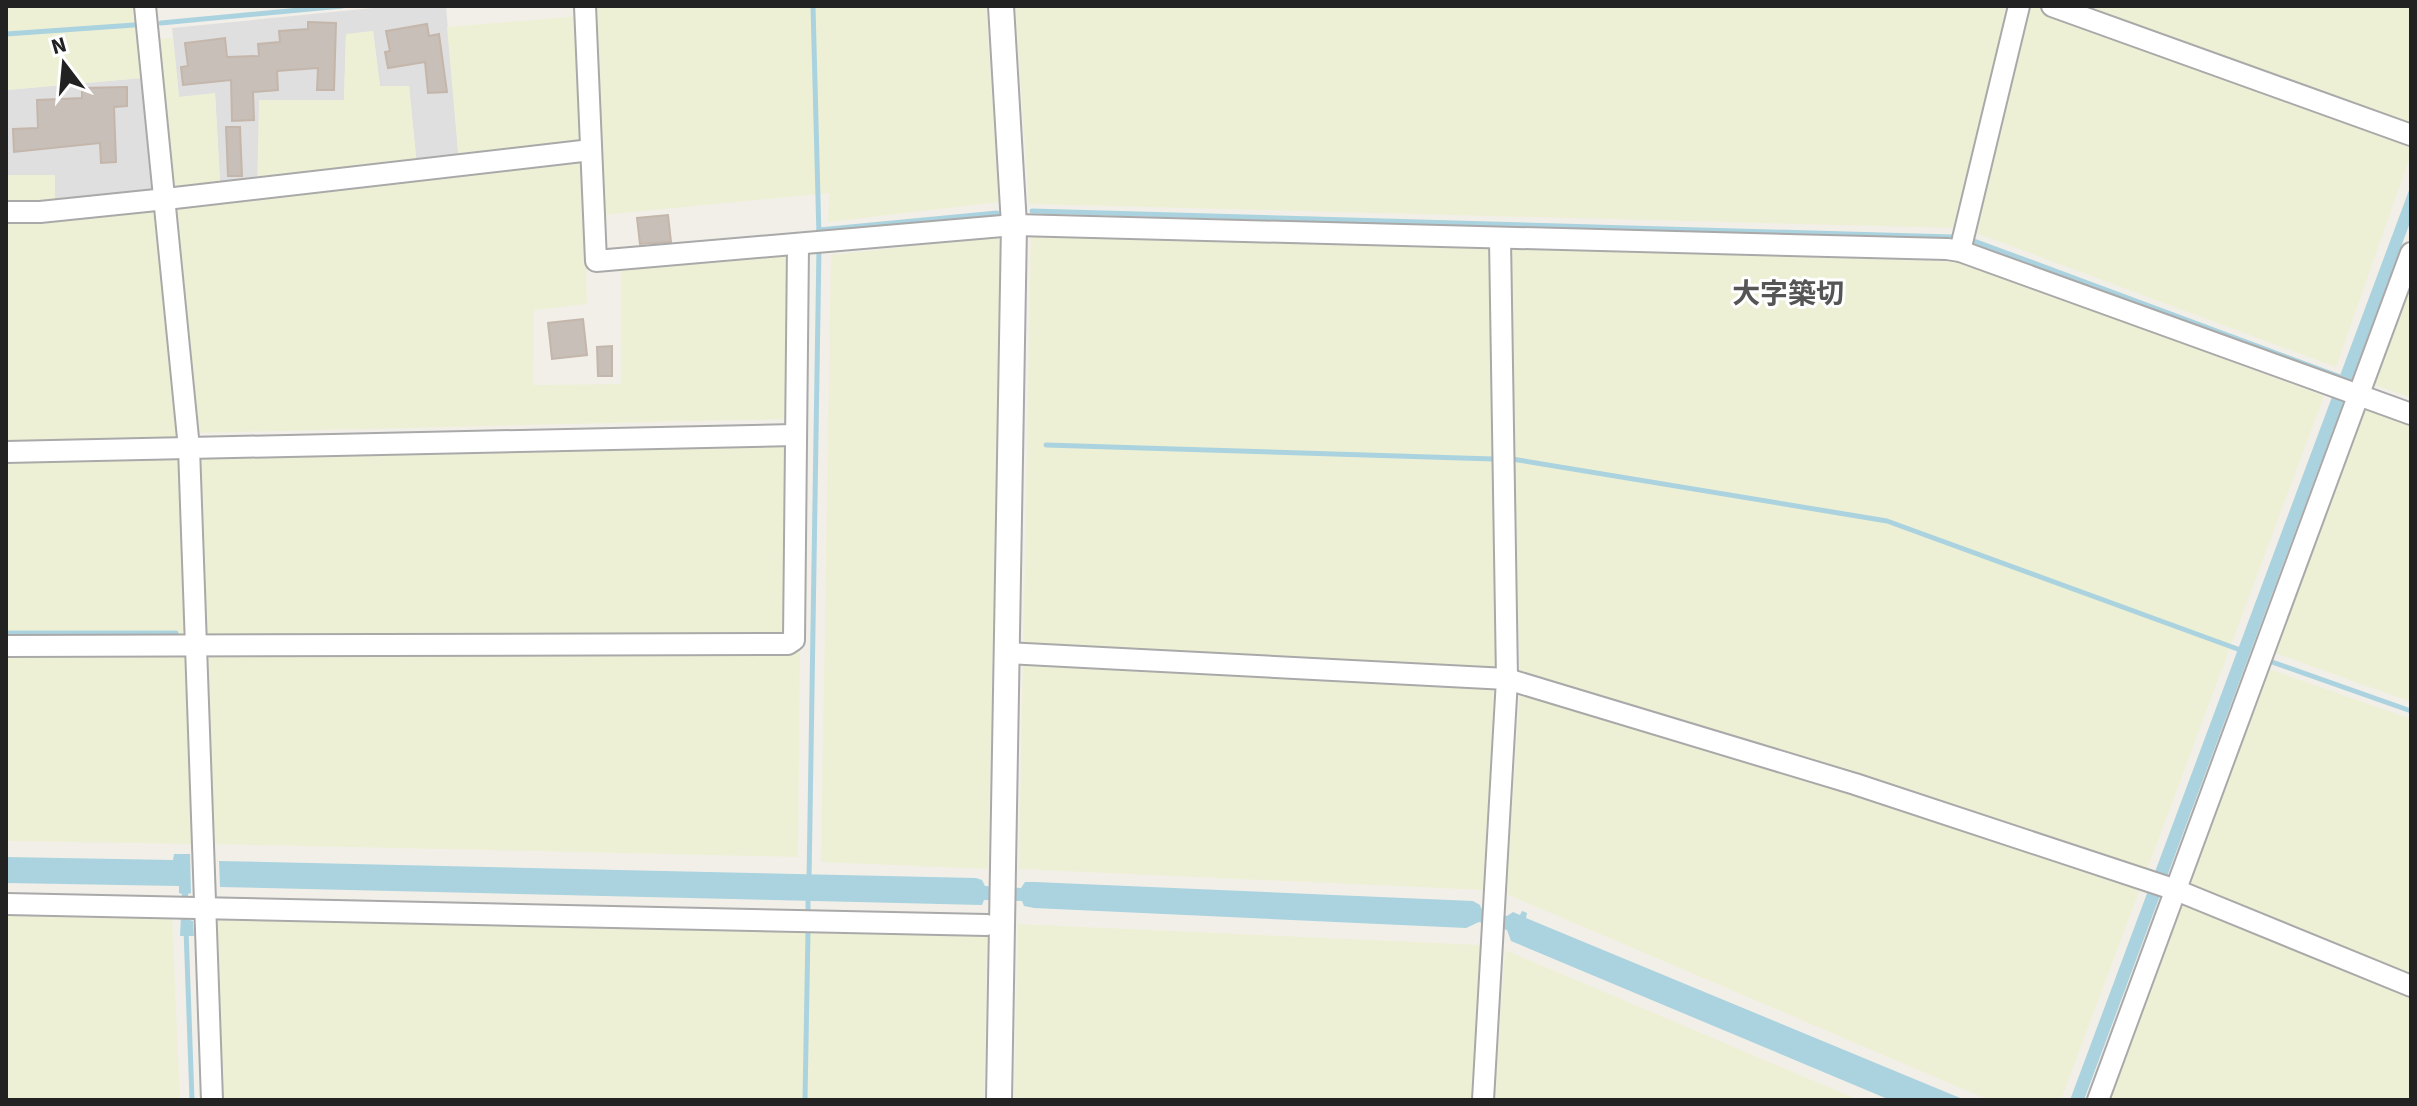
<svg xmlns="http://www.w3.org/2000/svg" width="2417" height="1106" font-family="'Source Sans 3','Noto Sans JP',sans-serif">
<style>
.residential{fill:#e0dfdf}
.farmland{fill:#eef0d5}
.water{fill:#aad3df}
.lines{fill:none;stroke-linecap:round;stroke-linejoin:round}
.stream{stroke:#aad3df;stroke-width:5}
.building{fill:#c7bfb8;stroke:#c4b6ab;stroke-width:2}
.minor-casing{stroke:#a9a9a9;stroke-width:24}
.tertiary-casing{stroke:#a9a9a9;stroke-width:28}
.minor{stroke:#fff;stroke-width:20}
.tertiary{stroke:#fff;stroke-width:24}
.labels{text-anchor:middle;stroke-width:6;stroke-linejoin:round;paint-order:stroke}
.quarter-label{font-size:28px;font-weight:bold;fill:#555;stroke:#fff}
</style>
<rect width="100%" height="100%" fill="#f2efe9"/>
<g class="residential">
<path d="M 393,6 L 446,6 L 460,173 L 418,178 L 409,86 L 380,87 L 373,31 L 346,35 L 344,100 L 257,197 L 221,200 L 215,94 L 179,97 L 172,28 Z"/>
<path d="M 142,78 L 161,209 L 55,201 L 6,175 L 6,90 Z"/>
</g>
<g class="farmland">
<path d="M 6,6 L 135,6 L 142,78 L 6,90 Z"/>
<path d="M 594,6 L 986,6 L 999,202 L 828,222 L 829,193 L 602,215 Z"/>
<path d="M 1015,6 L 2010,6 L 1955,228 L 1029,204 Z"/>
<path d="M 2029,6 L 2411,6 L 2411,154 L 2336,367 L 1976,233 Z"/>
<path d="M 580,16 L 587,304 L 534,310 L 533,385 L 621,384 L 621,267 L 790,256 L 787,419 L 197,433 L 159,39 L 173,38 L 179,97 L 215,93 L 221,199 L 257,197 L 259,100 L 344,100 L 346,34 L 373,31 L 380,86 L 409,86 L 418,177 L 460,173 L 447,27 Z"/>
<path d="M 6,171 L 7,175 L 55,175 L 55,201 L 6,202 Z"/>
<path d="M 161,209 L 182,441 L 6,445 L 6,218 Z"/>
<path d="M 1031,233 L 1490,248 L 1496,666 L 1483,890 L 1019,869 Z"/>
<path d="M 1001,236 L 988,869 L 821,862 L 831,255 Z"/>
<path d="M 1510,247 L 1961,262 L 2324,396 L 2061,1100 L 1989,1100 L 1506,894 L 1520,689 Z"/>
<path d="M 2411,280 L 2411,398 L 2373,384 Z"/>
<path d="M 2364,407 L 2411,424 L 2411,702 L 2272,652 Z"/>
<path d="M 785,443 L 787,635 L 800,653 L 798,857 L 211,844 L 200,453 Z"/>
<path d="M 181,455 L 192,844 L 6,841 L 6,459 Z"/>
<path d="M 2266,668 L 2411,719 L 2411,1100 L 2108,1100 Z"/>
<path d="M 6,912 L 172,916 L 180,1100 L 6,1100 Z"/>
<path d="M 217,918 L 987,930 L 984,1100 L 220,1100 Z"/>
<path d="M 1018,924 L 1482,945 L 1475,1100 L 1014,1100 Z"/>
<path d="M 1505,950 L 1859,1100 L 1494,1100 Z"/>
</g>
<g class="water">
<path d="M 2411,185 L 2411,220 L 2084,1100 L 2070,1100 Z"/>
<path d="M 174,854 L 190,854 L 191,893 L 188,894 L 187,919 L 193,921 L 194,936 L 180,936 L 182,894 L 179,893 L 179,886 L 6,883 L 6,857 L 173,860 Z"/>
<path d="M 219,861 L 976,878 L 982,880 L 985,886 L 1021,888 L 1025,882 L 1035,882 L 1473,901 L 1480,905 L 1481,908 L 1507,916 L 1513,912 L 1520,915 L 1522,911 L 1527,913 L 1526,918 L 1965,1100 L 1890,1100 L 1511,941 L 1507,930 L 1479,922 L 1466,928 L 1034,908 L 1024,906 L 1022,901 L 984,900 L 982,905 L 220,887 Z"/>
</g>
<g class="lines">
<g class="stream">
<path d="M 813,6 L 819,237"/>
<path d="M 161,23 L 342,6"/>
<path d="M 6,34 L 134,25"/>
<path d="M 1032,211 L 1952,237"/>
<path d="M 819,230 L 997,213"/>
<path d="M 1974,241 L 2343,378"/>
<path d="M 1046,445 L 1493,459"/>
<path d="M 1512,459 L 1887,521 L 2243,651"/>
<path d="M 6,633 L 176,633"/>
<path d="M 2272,662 L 2411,711"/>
<path d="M 809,881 L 819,247"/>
<path d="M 808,911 L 808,895"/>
<path d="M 186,929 L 192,1100"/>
<path d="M 805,1100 L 808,931"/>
</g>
</g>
<g class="building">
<path d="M 308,22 L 336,23 L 334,90 L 317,90 L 318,68 L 277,71 L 278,90 L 253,92 L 254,120 L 232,121 L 231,80 L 183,85 L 181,67 L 188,66 L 185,43 L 225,38 L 227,57 L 259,56 L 258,44 L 280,42 L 279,31 L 308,29 Z"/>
<path d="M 427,24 L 429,36 L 439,34 L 447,92 L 428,93 L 425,62 L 388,68 L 385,52 L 390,51 L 386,31 Z"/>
<path d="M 127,87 L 127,106 L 114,107 L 116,162 L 101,163 L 100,143 L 14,152 L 13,129 L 38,128 L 37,100 L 82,98 L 82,88 Z"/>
<path d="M 226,127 L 240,127 L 242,176 L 228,176 Z"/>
<path d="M 668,215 L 671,242 L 640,244 L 637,218 Z"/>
<path d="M 583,319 L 587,355 L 552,359 L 548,323 Z"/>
<path d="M 612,346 L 612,376 L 598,376 L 597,347 Z"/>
</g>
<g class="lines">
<defs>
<g id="minor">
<path d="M 145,6 L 189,448 L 212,1100"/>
<path d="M 585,6 L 596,261 L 1014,225 L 1947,249 L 1960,251 L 2411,414"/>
<path d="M 2052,6 L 2411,135"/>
<path d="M 6,212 L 40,212 L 166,199 L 591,150"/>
<path d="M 1960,251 L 2019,6"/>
<path d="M 6,452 L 794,435"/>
<path d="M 6,646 L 788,644 L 794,640 L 798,245"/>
<path d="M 1006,653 L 1507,679 L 1855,784 L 2176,890 L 2411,986"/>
<path d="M 6,904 L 987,925"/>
<path d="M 1483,1100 L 1507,679 L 1500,239"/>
<path d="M 2098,1100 L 2411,253"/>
</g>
<path id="tertiary" d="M 999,1100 L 1014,225 L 1001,6"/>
</defs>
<use href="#minor" class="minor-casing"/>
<use href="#tertiary" class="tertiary-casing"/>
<use href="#minor" class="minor"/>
<use href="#tertiary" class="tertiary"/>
</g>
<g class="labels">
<g class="quarter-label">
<text x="1788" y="303">大字築切</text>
</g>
</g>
<rect width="2417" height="1106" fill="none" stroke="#222222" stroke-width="16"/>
<g transform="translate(64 64) rotate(344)" stroke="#ffffff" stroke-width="6" paint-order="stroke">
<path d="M0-6L14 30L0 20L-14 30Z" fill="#222222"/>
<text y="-12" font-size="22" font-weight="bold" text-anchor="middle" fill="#222222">N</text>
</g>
</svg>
